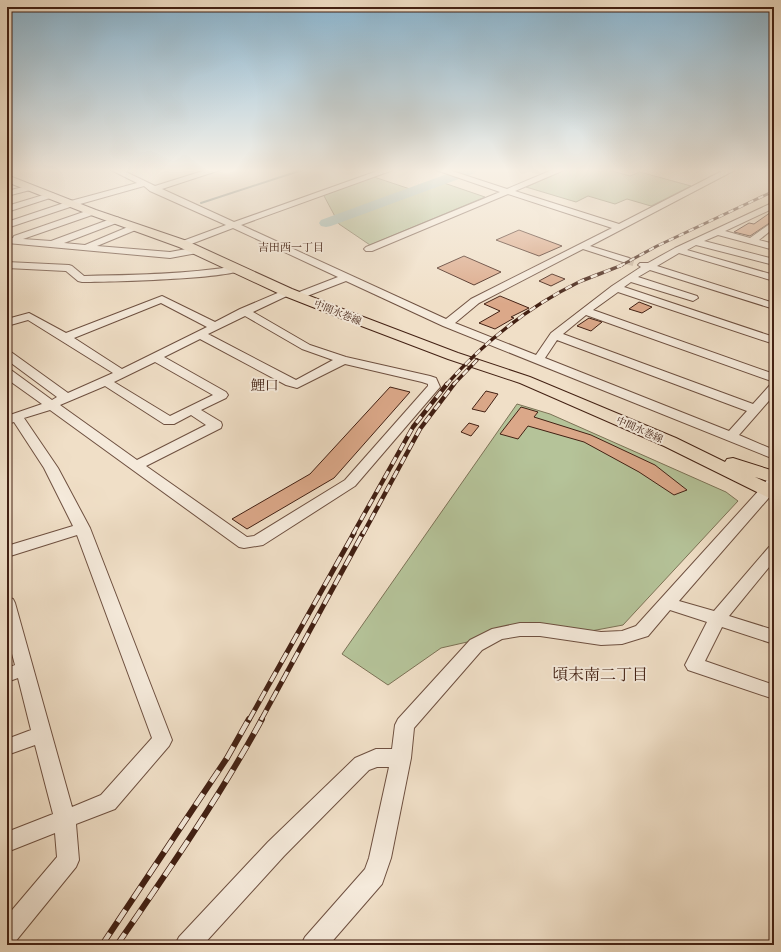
<svg xmlns="http://www.w3.org/2000/svg" width="781" height="952" font-family="'Gentium Book Plus','Noto Serif JP',serif">
<style>
.green{fill:#b5c399;stroke:#7c7256}
.lines{fill:none;stroke-linecap:round;stroke-linejoin:round}
.stream{stroke:#777e75;stroke-width:2}
.river{fill:#9abcb7;fill-rule:evenodd}
.building{fill:#dba889;stroke:#422013}
.minor-tunnel{stroke:#cdb9a3;stroke-width:8;stroke-dasharray:8 4.5;stroke-linecap:butt}
.minor-casing{stroke:#6e5040;stroke-width:2}
.major-casing{stroke:#422013;stroke-width:2}
.minor{fill:#f5eadb;fill-rule:evenodd}
.major{fill:#f0dfc7;fill-rule:evenodd}
.rail-far4-casing{stroke:#422013;stroke-width:3}
.rail-far3-casing{stroke:#422013;stroke-width:3.5}
.rail-far2-casing{stroke:#422013;stroke-width:4.5}
.rail-far1-casing{stroke:#422013;stroke-width:5}
.rail-casing{stroke:#422013;stroke-width:6}
.rail-far4{stroke:#f5eadb;stroke-width:2;stroke-dasharray:5.5;stroke-linecap:butt}
.rail-far3{stroke:#f5eadb;stroke-width:2.5;stroke-dasharray:7;stroke-linecap:butt}
.rail-far2{stroke:#f5eadb;stroke-width:3;stroke-dasharray:8;stroke-linecap:butt}
.rail-far1{stroke:#f5eadb;stroke-width:3.5;stroke-dasharray:11;stroke-linecap:butt}
.rail{stroke:#f5eadb;stroke-width:4.5;stroke-dasharray:14;stroke-linecap:butt}
.labels{text-anchor:middle;stroke-width:4;stroke-linejoin:round;paint-order:stroke}
.far-street-label{font-size:10px;fill:#422013;stroke:#f5eadb}
.far-neighbourhood-label{font-size:11px;fill:#422013;stroke:#f5eadb}
.quarter-label{font-size:14px;fill:#422013;stroke:#f5eadb}
.near-neighbourhood-label{font-size:16px;fill:#422013;stroke:#f5eadb}
</style>
<rect width="100%" height="100%" fill="#f0dfc7"/>
<filter id="stains"><feTurbulence type="fractalNoise" baseFrequency=".005" numOctaves="4"/><feColorMatrix values="0 0 0 0 .2 0 0 0 0 .09 0 0 0 0 .02 0 0 0 .5 -.17"/></filter>
<radialGradient id="worn" r=".72"><stop offset=".6" stop-color="#630" stop-opacity="0"/><stop offset="1" stop-color="#630" stop-opacity=".3"/></radialGradient>
<g class="green">
<path d="M 565,170 L 609,170 L 630,176 L 640,172 L 691,186 L 651,206 L 627,199 L 615,204 L 588,196 L 576,202 L 526,187 Z"/>
<path d="M 374,177 L 419,192 L 444,183 L 485,197 L 370,245 L 339,224 L 323,194 Z"/>
<path d="M 517,404 L 550,414 L 726,492 L 738,501 L 623,625 L 559,637 L 498,635 L 441,648 L 388,685 L 342,654 Z"/>
</g>
<g class="lines">
<path class="stream" d="M 201,203 L 302,170"/>
<path class="river" d="M 458,170 L 477,170 L 475,173 L 331,226 L 326,227 L 321,226 L 319,223 L 321,220 Z"/>
</g>
<g class="building">
<path d="M 774,210 L 774,220 L 750,236 L 734,232 L 749,223 L 754,224 Z"/>
<path d="M 519,230 L 562,246 L 539,256 L 496,240 Z"/>
<path d="M 464,256 L 501,272 L 474,285 L 437,268 Z"/>
<path d="M 552,274 L 565,279 L 551,286 L 539,281 Z"/>
<path d="M 500,296 L 529,308 L 511,317 L 514,318 L 495,329 L 479,323 L 500,311 L 484,304 Z"/>
<path d="M 639,302 L 652,307 L 642,313 L 629,309 Z"/>
<path d="M 589,318 L 602,322 L 591,331 L 577,326 Z"/>
<path d="M 390,387 L 410,392 L 334,478 L 247,529 L 232,519 L 310,474 Z"/>
<path d="M 486,391 L 498,394 L 485,412 L 472,409 Z"/>
<path d="M 521,407 L 538,412 L 534,417 L 591,435 L 655,465 L 687,490 L 674,495 L 639,472 L 584,442 L 528,426 L 518,439 L 500,434 Z"/>
<path d="M 469,423 L 479,426 L 471,436 L 461,432 Z"/>
</g>
<g class="lines">
<path class="minor-tunnel" d="M 626,260 L 637,263"/>
<defs>
<g id="minor">
<path d="M 111,170 L 122,170 L 155,186 L 206,170 L 220,170 L 162,189 L 234,222 L 380,170 L 393,170 L 241,225 L 446,319 L 471,299 L 612,228 L 508,194 L 372,251 L 366,251 L 364,249 L 366,247 L 500,192 L 436,170 L 449,170 L 507,189 L 552,170 L 564,170 L 515,191 L 619,224 L 724,170 L 735,170 L 590,246 L 629,258 L 631,260 L 629,262 L 623,262 L 583,249 L 479,303 L 455,323 L 536,355 L 551,333 L 612,286 L 641,267 L 638,265 L 640,263 L 648,263 L 675,248 L 774,202 L 774,208 L 725,231 L 750,238 L 774,221 L 774,228 L 759,240 L 774,244 L 774,250 L 718,235 L 704,241 L 774,259 L 774,265 L 696,245 L 687,250 L 774,275 L 774,281 L 679,253 L 657,266 L 774,303 L 774,309 L 650,270 L 638,277 L 697,296 L 698,298 L 693,301 L 631,282 L 624,287 L 774,337 L 774,344 L 618,292 L 593,310 L 774,374 L 774,382 L 586,315 L 563,334 L 753,404 L 770,385 L 774,384 L 774,395 L 739,435 L 774,450 L 774,459 L 443,326 L 346,281 L 302,298 L 294,298 L 293,296 L 294,294 L 338,277 L 233,228 L 186,246 L 180,246 L 178,244 L 180,242 L 226,225 L 150,191 L 144,186 L 73,206 L 7,228 L 7,222 L 67,202 L 137,183 ZM 557,340 L 747,411 L 729,431 L 545,358 Z"/>
<path d="M 31,185 L 35,187 L 34,189 L 7,196 L 7,191 Z"/>
<path d="M 50,193 L 53,193 L 54,195 L 53,197 L 7,212 L 7,206 Z"/>
<path d="M 92,209 L 96,212 L 95,214 L 23,239 L 51,241 L 116,217 L 119,218 L 120,220 L 119,222 L 64,243 L 85,245 L 135,224 L 139,227 L 138,229 L 97,246 L 170,252 L 197,247 L 202,250 L 197,253 L 170,258 L 7,243 L 7,237 L 13,238 L 14,236 Z"/>
<path d="M 7,262 L 69,265 L 72,266 L 84,276 C 135,275 187,274 237,266 L 242,269 C 233,279 104,282 82,282 L 78,281 L 66,271 L 7,268 Z"/>
<path d="M 287,289 L 291,290 L 292,292 L 291,294 L 253,312 L 310,345 L 346,357 L 430,376 L 436,378 L 440,387 L 355,486 L 263,545 L 244,548 L 239,547 L 50,410 L 24,418 L 58,468 L 90,528 L 172,740 L 169,746 L 115,809 L 76,824 L 79,860 L 76,867 L 15,942 L 7,945 L 7,916 L 57,857 L 55,833 L 7,852 L 7,832 L 53,814 L 35,745 L 7,755 L 7,739 L 31,730 L 18,678 L 7,682 L 7,668 L 15,665 L 7,635 L 7,597 L 13,599 L 15,603 L 72,807 L 101,795 L 152,738 L 77,535 L 7,557 L 7,546 L 73,526 L 44,468 L 14,422 L 7,424 L 7,416 L 42,404 L 7,379 L 7,369 L 11,370 L 52,400 L 57,397 L 7,360 L 7,351 L 11,352 L 68,393 L 113,373 L 28,320 L 7,326 L 7,319 L 29,313 L 66,333 L 162,296 L 215,322 L 240,309 ZM 161,303 L 207,327 L 122,369 L 74,338 ZM 245,316 L 302,349 L 333,360 L 296,380 L 208,334 ZM 200,339 L 286,385 L 297,388 L 345,364 L 422,382 L 428,384 L 428,386 L 345,480 L 254,536 L 247,537 L 146,466 L 221,428 L 222,425 L 221,422 L 201,410 L 226,398 L 228,395 L 226,392 L 164,357 ZM 155,362 L 213,395 L 170,416 L 114,382 ZM 105,386 L 164,424 L 174,424 L 191,415 L 206,425 L 137,460 L 60,405 Z"/>
<path d="M 774,476 L 773,493 L 679,601 L 714,611 L 769,547 L 774,546 L 774,561 L 729,616 L 774,630 L 774,644 L 722,627 L 705,661 L 774,685 L 774,699 L 688,670 L 685,665 L 707,622 L 670,610 L 648,636 L 622,644 L 601,645 L 540,636 L 520,636 L 502,639 L 482,650 L 414,728 L 411,758 L 391,858 L 382,884 L 329,945 L 301,945 L 305,937 L 365,869 L 369,858 L 389,767 L 377,767 L 369,770 L 284,856 L 203,945 L 175,945 L 179,937 L 268,842 L 355,758 L 376,749 L 392,749 L 395,725 L 398,719 L 470,640 L 492,629 L 520,623 L 540,623 L 601,632 L 622,631 L 636,626 L 762,487 L 769,477 Z"/>
</g>
<path id="major" d="M 7,175 L 96,210 L 187,241 L 292,289 L 353,313 L 458,353 L 530,377 L 676,438 L 725,462 L 727,459 L 733,458 L 774,471 L 774,483 L 755,477 L 774,486 L 774,499 L 767,497 L 664,446 L 520,383 L 448,359 L 343,319 L 282,295 L 179,247 L 88,214 L 7,182 Z"/>
</defs>
<use href="#minor" class="minor-casing"/>
<use href="#major" class="major-casing"/>
<use href="#minor" class="minor"/>
<use href="#major" class="major"/>
<defs>
<path id="rail-far4" d="M 620,266 L 657,246 L 774,191"/>
<g id="rail-far3">
<path d="M 446,385 C 483,343 528,307 579,282 C 593,276 608,271 622,265"/>
<path d="M 453,385 L 477,360"/>
</g>
<g id="rail-far2">
<path d="M 353,534 L 413,427 L 447,384"/>
<path d="M 363,534 L 420,429 L 454,384"/>
</g>
<g id="rail-far1">
<path d="M 249,720 L 354,533"/>
<path d="M 261,720 L 363,533"/>
</g>
<g id="rail">
<path d="M 102,945 L 227,758 L 249,719"/>
<path d="M 117,945 C 168,871 219,798 262,719"/>
</g>
</defs>
<use href="#rail-far4" class="rail-far4-casing"/>
<use href="#rail-far3" class="rail-far3-casing"/>
<use href="#rail-far2" class="rail-far2-casing"/>
<use href="#rail-far1" class="rail-far1-casing"/>
<use href="#rail" class="rail-casing"/>
<use href="#rail-far4" class="rail-far4"/>
<use href="#rail-far3" class="rail-far3"/>
<use href="#rail-far2" class="rail-far2"/>
<use href="#rail-far1" class="rail-far1"/>
<use href="#rail" class="rail"/>
</g>
<linearGradient id="sky" x2="0" y2="1"><stop stop-color="#89b7d4"/><stop offset="0.56" stop-color="#f8f1e6"/><stop offset="1" stop-color="#f8f1e6" stop-opacity="0"/></linearGradient>
<rect width="781" height="304" fill="url(#sky)"/>
<g class="labels">
<g class="far-street-label">
<text transform="translate(338 312) rotate(22)" y="4">中間水巻線</text>
<text transform="translate(640 429) rotate(24)" y="4">中間水巻線</text>
</g>
<g class="far-neighbourhood-label">
<text x="291" y="251">吉田西一丁目</text>
</g>
<g class="quarter-label">
<text x="265" y="390">鯉口</text>
</g>
<g class="near-neighbourhood-label">
<text x="600" y="680">頃末南二丁目</text>
</g>
</g>
<rect width="781" height="952" fill="none" stroke="#f0dfc7" stroke-width="24"/>
<rect x="8" y="8" width="765" height="936" fill="none" stroke="#422013" stroke-width="2"/>
<rect x="12" y="12" width="757" height="928" fill="none" stroke="#422013"/>
<rect width="100%" height="100%" filter="url(#stains)"/>
<rect width="100%" height="100%" fill="url(#worn)"/>
</svg>
